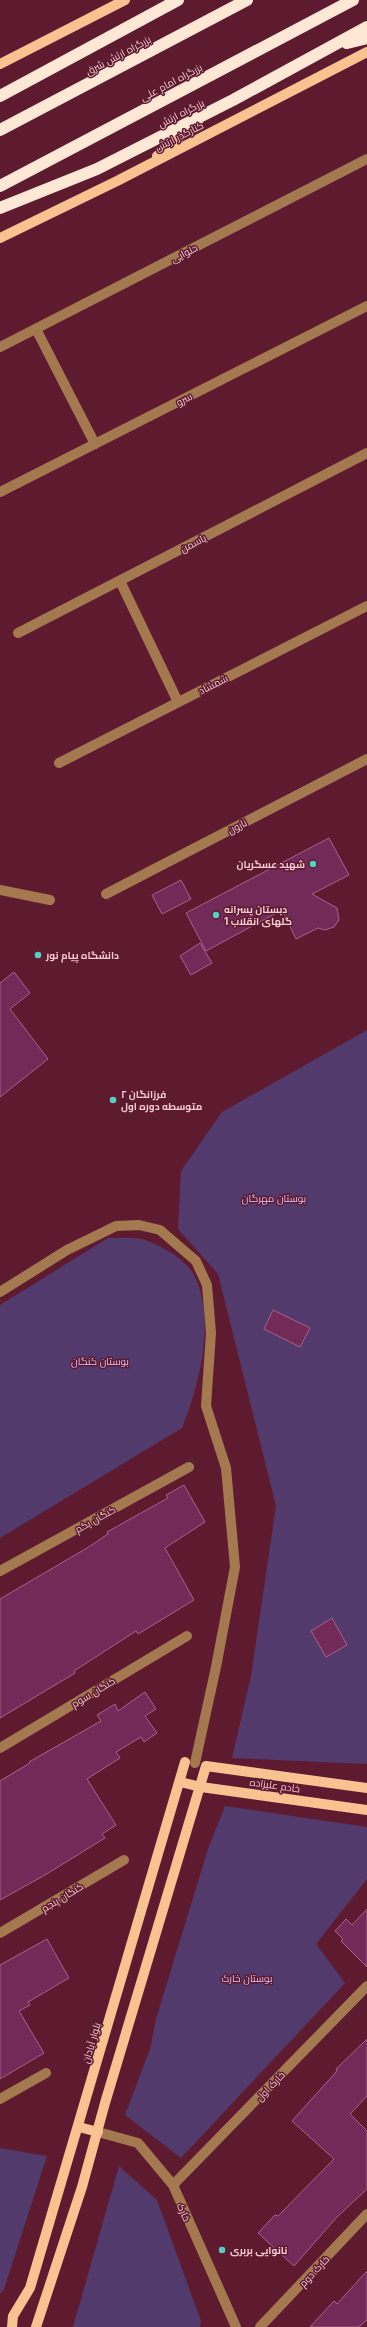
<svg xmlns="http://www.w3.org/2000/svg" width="367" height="2327" font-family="Inter,Cairo,sans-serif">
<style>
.green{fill:#523a6c}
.building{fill:#722b58;stroke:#a56389}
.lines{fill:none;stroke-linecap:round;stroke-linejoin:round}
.minor{stroke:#a4794f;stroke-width:10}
.major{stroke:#f8c391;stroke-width:10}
.highway{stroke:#fee8d5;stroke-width:12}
.poi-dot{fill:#58cec0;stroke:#5e1b30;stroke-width:1.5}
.labels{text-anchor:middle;stroke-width:3;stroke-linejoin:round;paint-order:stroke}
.street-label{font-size:10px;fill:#f3c9d1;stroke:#5e1b30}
.poi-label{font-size:10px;font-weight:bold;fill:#f3c9d1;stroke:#5e1b30;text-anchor:start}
.park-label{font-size:10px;fill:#dbc1fd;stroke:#5e1b30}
</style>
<rect width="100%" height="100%" fill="#5e1b30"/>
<g class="green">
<path d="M 367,1030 L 367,1764 L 232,1758 L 251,1676 L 276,1506 L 218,1274 L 178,1229 L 181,1171 L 222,1112 Z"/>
<path d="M 108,1238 C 118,1238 132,1237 142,1239 C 160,1245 187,1259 195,1277 C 216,1322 199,1385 182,1428 L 0,1538 L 0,1305 Z"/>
<path d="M 225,1806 L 367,1827 L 367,1879 L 316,1944 L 345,1983 L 181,2158 L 125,2115 L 150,2049 L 156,2019 L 208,1849 Z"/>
<path d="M 0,2148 L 47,2156 L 3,2292 L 0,2293 Z"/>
<path d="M 119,2166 L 157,2200 L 201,2321 L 200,2327 L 73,2327 Z"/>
</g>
<g class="building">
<path d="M 329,838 L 349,875 L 312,894 L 337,908 L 339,920 L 334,927 L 325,930 L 318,928 L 296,939 L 282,910 L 206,951 L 186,913 Z"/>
<path d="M 181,880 L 191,899 L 162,914 L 152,895 Z"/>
<path d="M 200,943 L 212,963 L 191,975 L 180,956 Z"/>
<path d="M 14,972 L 30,993 L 10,1009 L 48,1059 L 0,1097 L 0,983 Z"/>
<path d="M 273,1310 L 310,1328 L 300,1347 L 264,1329 Z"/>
<path d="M 184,1485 L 205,1522 L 165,1548 L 194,1600 L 138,1634 L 136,1631 L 74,1671 L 75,1673 L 0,1718 L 0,1599 L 87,1548 L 108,1534 L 107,1532 L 168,1498 L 166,1495 Z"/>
<path d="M 332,1618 L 347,1645 L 326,1657 L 311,1631 Z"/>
<path d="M 145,1692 L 156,1709 L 145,1716 L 157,1733 L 144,1742 L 141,1737 L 116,1752 L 120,1758 L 87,1779 L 116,1825 L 102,1834 L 105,1838 L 45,1875 L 0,1900 L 0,1781 L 30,1763 L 29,1762 L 101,1721 L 97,1715 L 115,1704 L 118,1711 Z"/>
<path d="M 367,1909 L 367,1967 L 341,1941 L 343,1939 L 335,1931 L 346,1919 L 352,1925 Z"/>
<path d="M 47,1939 L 69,1978 L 28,2002 L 30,2005 L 19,2011 L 44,2053 L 0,2079 L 0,1965 Z"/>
<path d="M 367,2039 L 367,2096 L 350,2114 L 367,2131 L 367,2189 L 337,2217 L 294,2266 L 258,2233 L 275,2215 L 278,2216 L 334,2159 L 292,2121 L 337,2071 L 336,2069 Z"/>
<path d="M 367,2271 L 367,2320 L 359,2327 L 310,2327 L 334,2301 L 337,2304 Z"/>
</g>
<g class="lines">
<g class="minor">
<path d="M 36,329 L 95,444"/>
<path d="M 0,347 L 367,159"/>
<path d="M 0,492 L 367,306"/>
<path d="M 120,581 L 178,702"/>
<path d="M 18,633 L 367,453"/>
<path d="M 59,763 L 367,606"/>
<path d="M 0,890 L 50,900"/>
<path d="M 106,894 L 367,759"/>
<path d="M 0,1292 L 67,1250 L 116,1226 L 139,1225 L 160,1230 L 196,1261 L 207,1285 L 211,1333 L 206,1406 L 226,1468 L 235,1567 L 216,1667 L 195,1763"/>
<path d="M 0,1571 L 189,1467"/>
<path d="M 0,1748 L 187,1636"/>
<path d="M 0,1933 L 124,1860"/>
<path d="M 0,2099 L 46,2073"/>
<path d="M 98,2132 L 138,2143 L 173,2185 L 236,2327"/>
<path d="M 173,2185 L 367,1986"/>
<path d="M 260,2327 L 367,2214"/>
</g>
<g class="major">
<path d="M 0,64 L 125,0"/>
<path d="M 157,156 L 198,121"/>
<path d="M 0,238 L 117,181 L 367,52"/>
<path d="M 180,1782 L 201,1787 L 367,1810"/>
<path d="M 79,2127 L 98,2132"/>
<path d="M 12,2327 L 13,2316 L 30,2288 L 185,1762"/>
<path d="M 36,2327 L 82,2187 L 105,2103 L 206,1766 L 367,1788"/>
</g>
<g class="highway">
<path d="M 347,43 L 367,38"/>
<path d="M 0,96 L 178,0"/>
<path d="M 0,130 L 247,0"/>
<path d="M 0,186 L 353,0"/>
<path d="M 0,208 L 97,169 L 233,100 L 367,27"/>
</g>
</g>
<g class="poi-dot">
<circle cx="313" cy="864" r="4"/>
<circle cx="216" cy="915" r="4"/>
<circle cx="38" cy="955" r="4"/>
<circle cx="113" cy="1100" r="4"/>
<circle cx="222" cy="2250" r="4"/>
</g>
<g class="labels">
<g class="street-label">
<text transform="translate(118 55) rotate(-28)" y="4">بزرگراه ارتش شرق</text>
<text transform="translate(171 82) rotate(-28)" y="4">بزرگراه امام علی</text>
<text transform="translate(181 113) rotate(-27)" y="4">بزرگراه ارتش</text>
<text transform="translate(179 136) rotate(-27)" y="4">کنارگذر ارتش</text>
<text transform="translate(184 253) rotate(-27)" y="4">حلوایی</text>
<text transform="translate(184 399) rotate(-27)" y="4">سرو</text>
<text transform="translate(193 543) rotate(-27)" y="4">یاسمن</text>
<text transform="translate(213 684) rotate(-27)" y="4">شمشاد</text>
<text transform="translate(237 826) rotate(-27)" y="4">نارون</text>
<text transform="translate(95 1519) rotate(-29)" y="4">کنگان یکم</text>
<text transform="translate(93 1692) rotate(-31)" y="4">کنگان سوم</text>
<text transform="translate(275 1785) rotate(8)" y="4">خادم علیزاده</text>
<text transform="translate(62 1897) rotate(-31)" y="4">کنگان پنجم</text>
<text transform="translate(91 2043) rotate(-74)" y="4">بلوار آبادان</text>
<text transform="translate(270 2086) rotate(-46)" y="4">خارک اول</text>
<text transform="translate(184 2212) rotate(66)" y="4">خارک</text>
<text transform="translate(314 2271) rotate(-47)" y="4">خارک دوم</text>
</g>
<g class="poi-label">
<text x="305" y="868" text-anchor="end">شهید عسگریان</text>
<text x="224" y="913">دبستان پسرانه<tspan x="224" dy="12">گلهای انقلاب 1</tspan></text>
<text x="46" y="959">دانشگاه پیام نور</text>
<text x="121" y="1098">فرزانگان ۲<tspan x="121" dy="12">متوسطه دوره اول</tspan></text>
<text x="230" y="2254">نانوایی بربری</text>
</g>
<g class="park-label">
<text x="274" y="1202">بوستان مهرگان</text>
<text x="100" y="1365">بوستان کنگان</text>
<text x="247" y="1982">بوستان خارک</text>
</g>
</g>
</svg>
